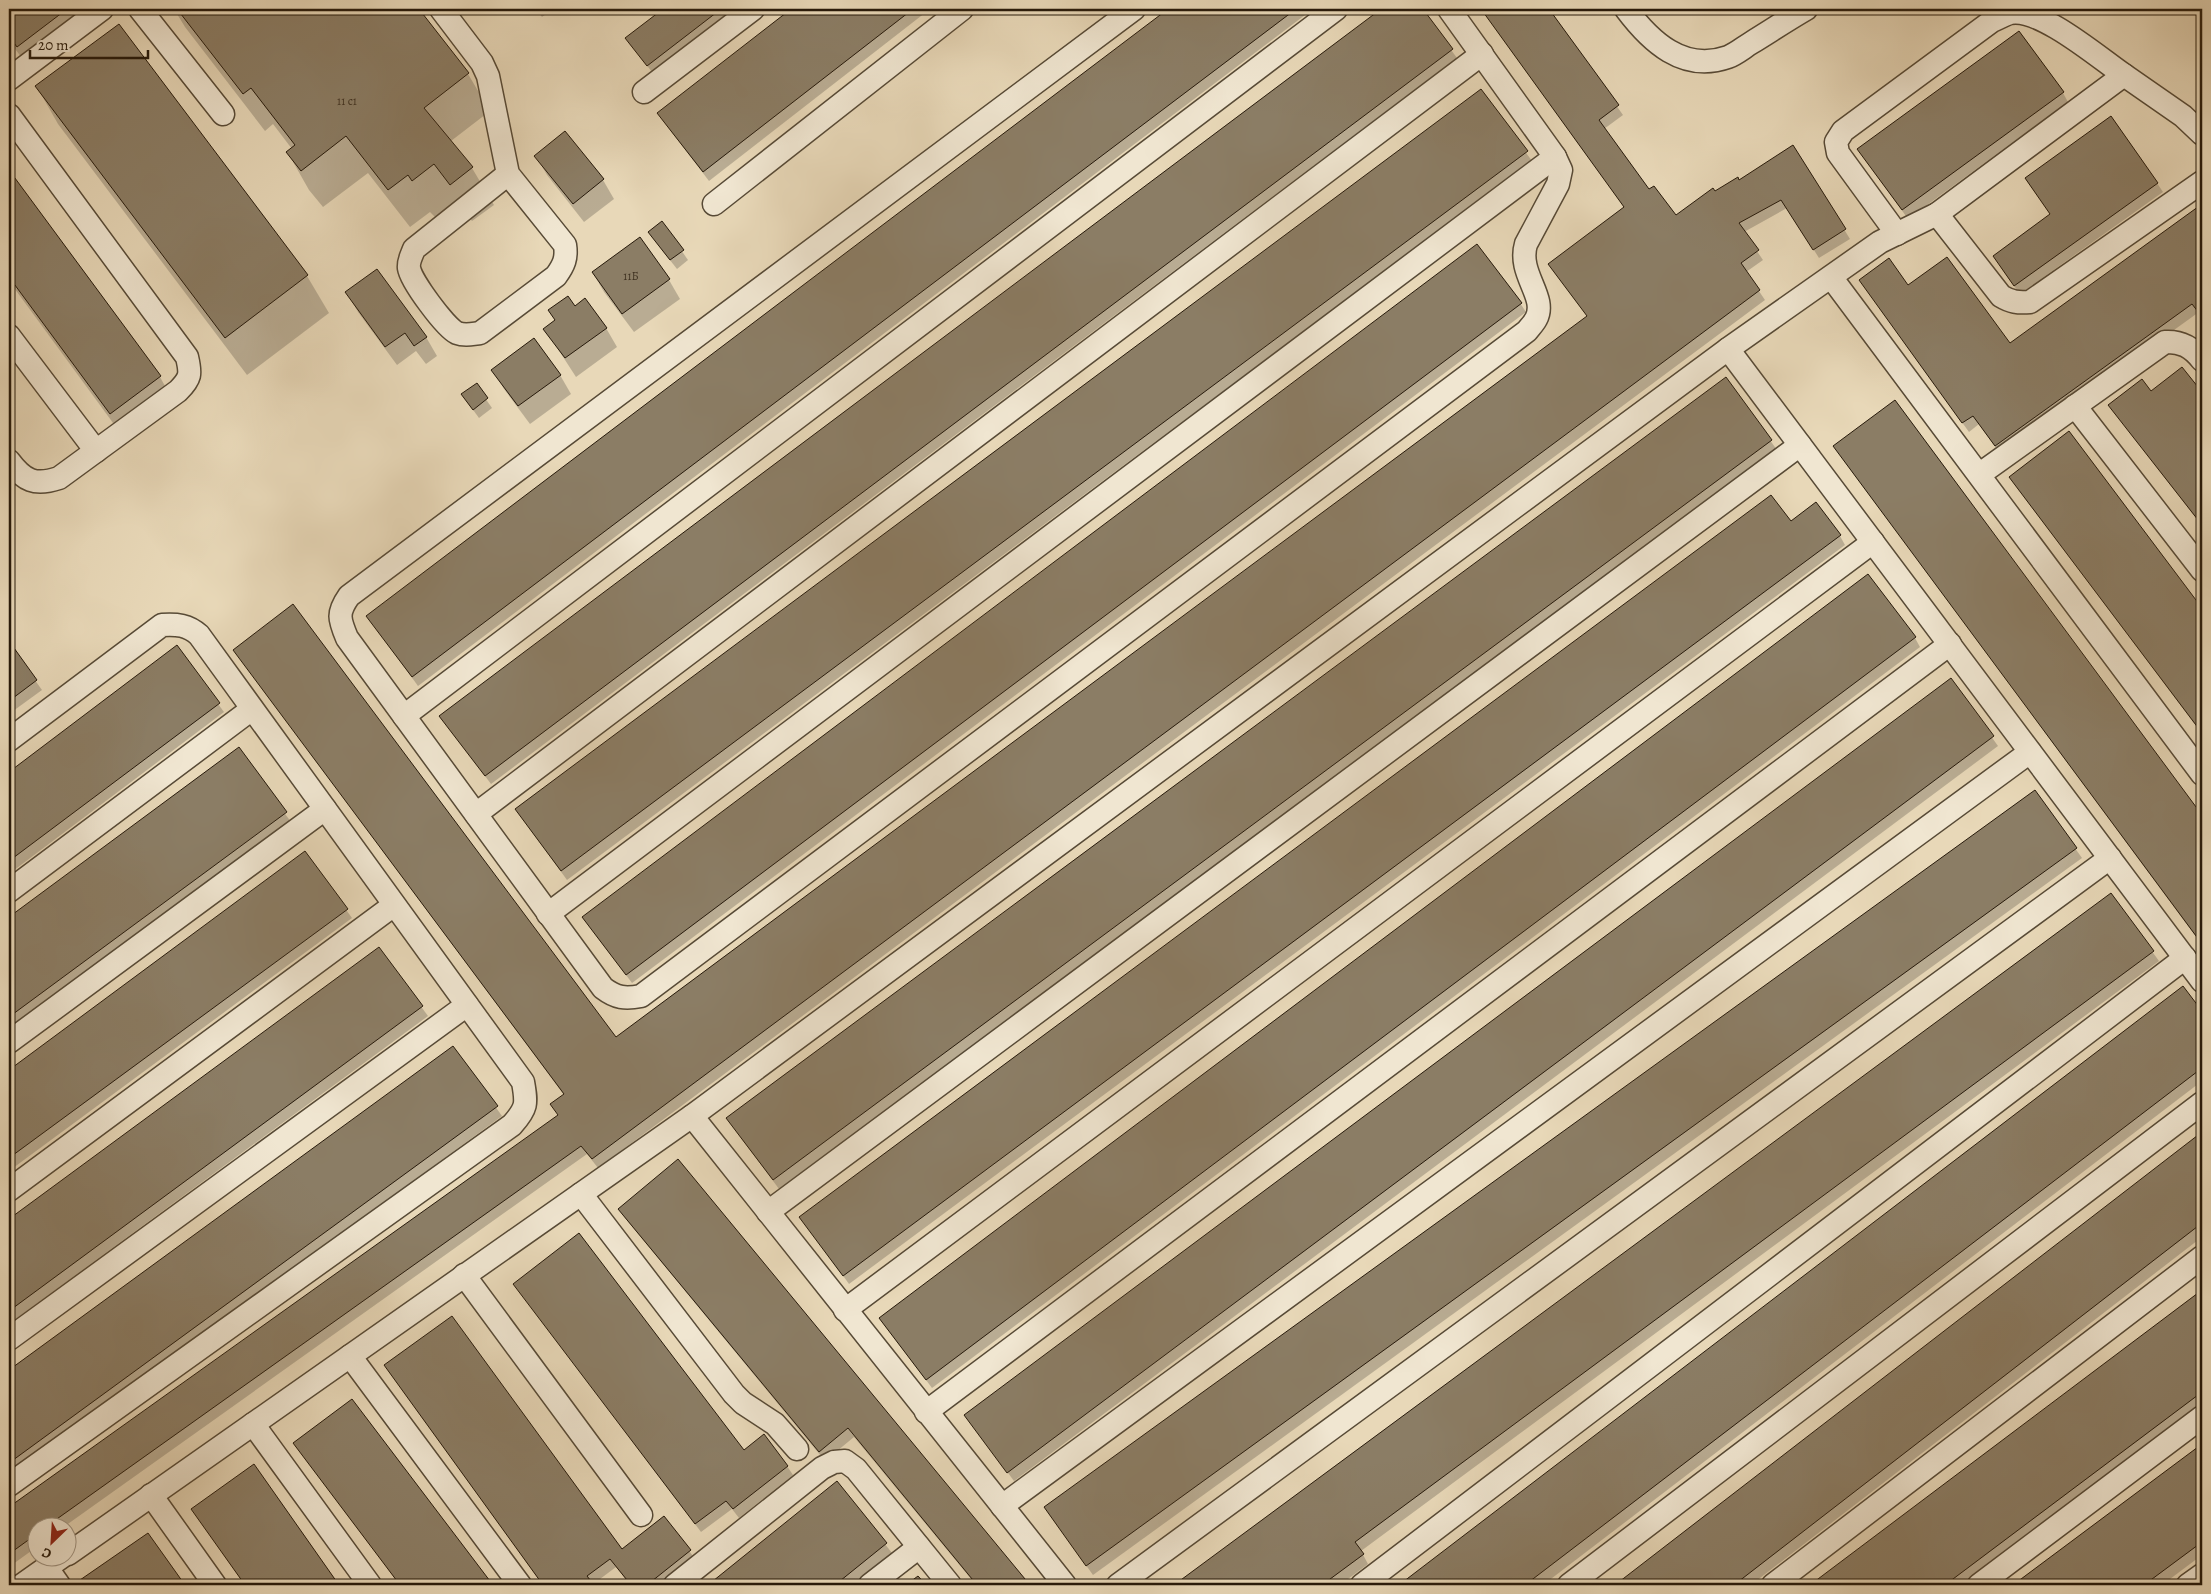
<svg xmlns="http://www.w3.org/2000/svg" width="2211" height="1594" font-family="Alegreya,serif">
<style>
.shadow{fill:#0003}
.building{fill:#8b7d65;stroke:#271a0b}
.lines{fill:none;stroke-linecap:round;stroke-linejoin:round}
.service-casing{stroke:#574a36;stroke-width:25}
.service{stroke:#f0e6d1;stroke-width:22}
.labels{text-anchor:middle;stroke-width:4;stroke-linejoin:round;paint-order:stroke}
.number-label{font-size:12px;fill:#403322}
</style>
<rect width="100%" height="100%" fill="#e8d8b8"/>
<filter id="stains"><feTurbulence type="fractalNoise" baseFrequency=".004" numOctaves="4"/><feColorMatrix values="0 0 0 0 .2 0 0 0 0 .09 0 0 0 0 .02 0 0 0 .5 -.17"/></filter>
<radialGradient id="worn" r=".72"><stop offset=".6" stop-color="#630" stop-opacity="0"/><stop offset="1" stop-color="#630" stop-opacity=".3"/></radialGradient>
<g class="shadow">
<path d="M 9,9 L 96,9 L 90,32 L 35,75 L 9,41 Z"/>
<path d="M 174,9 L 418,9 L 468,74 L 490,111 L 451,141 L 472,168 L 494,205 L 472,221 L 456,201 L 435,217 L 430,212 L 410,227 L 368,173 L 323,207 L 309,190 L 288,153 L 292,149 L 273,124 L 265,131 L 185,27 Z"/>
<path d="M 536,9 L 553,9 L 542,17 Z"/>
<path d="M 665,9 L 738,9 L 654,75 L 627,38 Z"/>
<path d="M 793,9 L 930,9 L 709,181 L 658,114 Z"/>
<path d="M 1170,9 L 1313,9 L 418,686 L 367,616 Z"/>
<path d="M 1383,9 L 1421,9 L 1457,58 L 491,784 L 441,717 Z"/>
<path d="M 1481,9 L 1548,9 L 1623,115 L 1604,129 L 1648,191 L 1676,217 L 1715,193 L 1739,182 L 1793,147 L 1850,239 L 1819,258 L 1787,208 L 1744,232 L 1763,260 L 1746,272 L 1765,300 L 598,1168 L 587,1154 L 65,1526 L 38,1526 L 38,1546 L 9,1567 L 9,1508 L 559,1116 L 564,1095 L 234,650 L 616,1039 L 1587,317 L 1625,208 Z"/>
<path d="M 118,26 L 307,276 L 329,313 L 247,375 L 58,124 L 37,87 Z"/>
<path d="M 1481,91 L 1532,161 L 567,880 L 522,818 Z"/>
<path d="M 2063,93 L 2068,102 L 1908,219 L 1859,150 Z"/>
<path d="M 536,156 L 603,180 L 614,199 L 584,222 L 547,175 Z"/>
<path d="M 9,172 L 160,377 L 176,406 L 127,442 L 9,281 Z"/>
<path d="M 2026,179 L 2157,183 L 2163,192 L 2020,294 L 1999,265 L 2051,215 Z"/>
<path d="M 2202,206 L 2202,317 L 2199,312 L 2001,455 L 1979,424 L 1969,432 L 1860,281 L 1908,287 L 2010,345 Z"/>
<path d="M 662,223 L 688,260 L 677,269 L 655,241 Z"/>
<path d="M 640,239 L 669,280 L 680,299 L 634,332 L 604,292 L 593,273 Z"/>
<path d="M 347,293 L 426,337 L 437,356 L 426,364 L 416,351 L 397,365 L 358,312 Z"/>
<path d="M 1520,303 L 1526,312 L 632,983 L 589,926 L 583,917 Z"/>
<path d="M 575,307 L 606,328 L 617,347 L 576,377 L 545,329 L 556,321 L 550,311 Z"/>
<path d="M 2182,368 L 2202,394 L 2202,526 L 2110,406 L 2151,393 Z"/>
<path d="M 493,370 L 560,375 L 571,394 L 530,424 L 504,389 Z"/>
<path d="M 1726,379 L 1777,450 L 779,1189 L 733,1127 Z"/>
<path d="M 476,385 L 492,408 L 479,418 L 468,403 Z"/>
<path d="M 1895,401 L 2202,817 L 2202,945 L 1840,455 Z"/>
<path d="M 2069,433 L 2202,610 L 2202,734 L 2016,486 Z"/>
<path d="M 1791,523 L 1840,536 L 1845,545 L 849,1284 L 801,1217 Z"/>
<path d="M 1915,638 L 1920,647 L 932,1388 L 886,1327 Z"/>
<path d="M 9,644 L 42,690 L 9,714 Z"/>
<path d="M 176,647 L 224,712 L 9,874 L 9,773 Z"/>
<path d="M 1951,680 L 1998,746 L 1014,1481 L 965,1415 Z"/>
<path d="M 238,749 L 291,822 L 9,1030 L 9,918 Z"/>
<path d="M 2034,791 L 2082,858 L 1093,1575 L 1045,1508 Z"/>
<path d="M 305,853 L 352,918 L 9,1171 L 9,1071 Z"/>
<path d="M 2111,895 L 2159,961 L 1361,1551 L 1368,1564 L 1340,1585 L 1176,1585 Z"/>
<path d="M 379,949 L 428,1016 L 9,1324 L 9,1220 Z"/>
<path d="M 2183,988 L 2202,1013 L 2202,1081 L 1543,1585 L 1401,1585 Z"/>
<path d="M 453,1047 L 502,1116 L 15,1472 L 9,1462 L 9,1372 Z"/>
<path d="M 2202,1134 L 2202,1237 L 1751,1585 L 1617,1585 Z"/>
<path d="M 678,1161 L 1028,1585 L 976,1585 L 854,1437 L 825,1461 L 625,1218 L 619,1209 Z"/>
<path d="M 515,1284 L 744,1452 L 787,1466 L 793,1475 L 739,1518 L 732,1509 L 701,1532 Z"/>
<path d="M 2202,1292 L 2202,1405 L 1963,1585 L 1812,1585 Z"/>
<path d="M 385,1366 L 622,1551 L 664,1518 L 696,1560 L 664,1585 L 630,1585 L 616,1567 L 592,1585 L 543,1585 Z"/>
<path d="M 352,1401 L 492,1585 L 400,1585 L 295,1444 Z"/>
<path d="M 2202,1445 L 2202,1555 L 2162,1585 L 2015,1585 Z"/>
<path d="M 254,1466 L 338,1585 L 245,1585 L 198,1518 L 192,1509 Z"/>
<path d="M 837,1483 L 892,1553 L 851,1585 L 710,1585 Z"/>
<path d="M 148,1535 L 183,1585 L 85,1585 L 82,1580 Z"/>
</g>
<g class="building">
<path d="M 9,9 L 67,9 L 17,47 L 9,36 Z"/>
<path d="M 177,9 L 419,9 L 469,73 L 424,108 L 473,167 L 450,185 L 434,164 L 412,181 L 408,175 L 388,190 L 346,136 L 301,171 L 286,152 L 295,145 L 251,88 L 243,94 Z"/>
<path d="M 663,9 L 721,9 L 647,66 L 625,38 Z"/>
<path d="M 791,9 L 913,9 L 703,172 L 657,113 Z"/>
<path d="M 1168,9 L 1296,9 L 412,677 L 366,616 Z"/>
<path d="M 1381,9 L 1423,9 L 1453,49 L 485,776 L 439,716 Z"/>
<path d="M 1481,9 L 1549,9 L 1619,105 L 1599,120 L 1649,189 L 1654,186 L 1676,215 L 1713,188 L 1715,191 L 1738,177 L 1739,180 L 1793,145 L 1846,229 L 1813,250 L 1781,200 L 1739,223 L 1759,250 L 1741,263 L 1760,290 L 592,1159 L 581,1146 L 47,1526 L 38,1526 L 38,1533 L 9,1554 L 9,1507 L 558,1115 L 550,1104 L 564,1094 L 233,650 L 293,604 L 616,1037 L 1587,316 L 1548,264 L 1624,207 Z"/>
<path d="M 119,24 L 308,275 L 225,338 L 35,86 Z"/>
<path d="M 2019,31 L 2064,92 L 1902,210 L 1857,149 Z"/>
<path d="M 1481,89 L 1528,151 L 561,871 L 515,809 Z"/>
<path d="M 2111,116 L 2158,183 L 2014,286 L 1993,256 L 2050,214 L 2025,178 Z"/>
<path d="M 565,131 L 604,179 L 573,204 L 534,156 Z"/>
<path d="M 9,170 L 161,376 L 110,414 L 9,277 Z"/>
<path d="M 2202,204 L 2202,317 L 2192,304 L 1995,446 L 1973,416 L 1962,423 L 1859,280 L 1889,258 L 1908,285 L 1947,257 L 2010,343 Z"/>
<path d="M 662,221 L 684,250 L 670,260 L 648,232 Z"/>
<path d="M 640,237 L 670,279 L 622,314 L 592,272 Z"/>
<path d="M 1477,244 L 1522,303 L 626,975 L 582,917 Z"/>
<path d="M 377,269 L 427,337 L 414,346 L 405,333 L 385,347 L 345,292 Z"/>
<path d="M 568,296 L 575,306 L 585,298 L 607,328 L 565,358 L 543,329 L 555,320 L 548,310 Z"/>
<path d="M 534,338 L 561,375 L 518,406 L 491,370 Z"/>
<path d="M 2182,367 L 2202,392 L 2202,525 L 2108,405 L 2142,379 L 2151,391 Z"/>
<path d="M 1726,377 L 1772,440 L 773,1180 L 726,1118 Z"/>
<path d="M 477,383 L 488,398 L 473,410 L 461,394 Z"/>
<path d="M 1895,400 L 2202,815 L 2202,944 L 1833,446 Z"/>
<path d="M 2069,431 L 2202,608 L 2202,733 L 2009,477 Z"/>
<path d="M 1771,495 L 1791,521 L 1816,502 L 1841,535 L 843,1276 L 799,1217 Z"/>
<path d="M 1868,574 L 1916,637 L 926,1380 L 879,1318 Z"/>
<path d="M 9,641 L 37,680 L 9,701 Z"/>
<path d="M 177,645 L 220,703 L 9,861 L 9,772 Z"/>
<path d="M 1951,678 L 1994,736 L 1007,1473 L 964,1415 Z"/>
<path d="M 239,747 L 287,812 L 9,1017 L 9,917 Z"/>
<path d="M 2035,790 L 2077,848 L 1086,1566 L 1044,1507 Z"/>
<path d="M 305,851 L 348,909 L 9,1158 L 9,1070 Z"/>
<path d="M 2111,893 L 2154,951 L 1355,1542 L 1364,1554 L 1322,1585 L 1174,1585 Z"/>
<path d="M 379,947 L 423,1006 L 9,1311 L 9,1219 Z"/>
<path d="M 2183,986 L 2202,1011 L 2202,1068 L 1525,1585 L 1399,1585 Z"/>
<path d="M 453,1046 L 498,1106 L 9,1463 L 9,1370 Z"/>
<path d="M 2202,1132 L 2202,1223 L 1734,1585 L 1615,1585 Z"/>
<path d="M 678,1159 L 1030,1585 L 977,1585 L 848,1428 L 819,1452 L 618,1209 Z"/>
<path d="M 579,1233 L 744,1450 L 764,1434 L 788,1466 L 733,1509 L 726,1501 L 695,1524 L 513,1284 Z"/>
<path d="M 2202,1290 L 2202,1392 L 1945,1585 L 1810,1585 Z"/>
<path d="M 452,1316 L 622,1549 L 664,1516 L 691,1550 L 647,1585 L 631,1585 L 610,1559 L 587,1576 L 594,1585 L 543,1585 L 384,1365 Z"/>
<path d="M 352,1399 L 493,1585 L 400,1585 L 293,1443 Z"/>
<path d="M 2202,1444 L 2202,1542 L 2144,1585 L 2013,1585 Z"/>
<path d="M 254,1464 L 339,1585 L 245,1585 L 191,1509 Z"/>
<path d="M 837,1481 L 887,1543 L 835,1585 L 708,1585 Z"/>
<path d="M 148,1533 L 185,1585 L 84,1585 L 80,1580 Z"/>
<path d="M 918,1576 L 926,1585 L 906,1585 Z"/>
</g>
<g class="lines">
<defs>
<g id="service">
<path d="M 140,9 L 223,114"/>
<path d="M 441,9 L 482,63 L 488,76 L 508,174 L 565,245 C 567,258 564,265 556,276 L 480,333 C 472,334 465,336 457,333 C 445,327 411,281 409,268 C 408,261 412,255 414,249 L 508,174"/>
<path d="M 1134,9 L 349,596 C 337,613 339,619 347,638 L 603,988 C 616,998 625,999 641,996 L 1527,331 C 1530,327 1534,323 1536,319 C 1548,297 1517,274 1526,244 L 1558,184 L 1561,170 L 1555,157 L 1449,9"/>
<path d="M 1626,9 C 1650,41 1683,73 1728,57 C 1736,54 1743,48 1751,43 C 1769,32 1787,20 1806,9"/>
<path d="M 9,79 L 102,9"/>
<path d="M 644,92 L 753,9"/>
<path d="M 9,115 L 187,357 C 191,374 191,378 178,391 L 59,478 C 35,486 24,481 9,461"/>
<path d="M 714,204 L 962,9"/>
<path d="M 1937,214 L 2001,296 C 2011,302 2018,303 2030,302 L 2202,182"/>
<path d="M 1897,234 L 1838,153 L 1836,142 L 1843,131 L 1992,21 C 1997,19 2004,15 2010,13 C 2040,7 2099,58 2124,75"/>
<path d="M 1831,277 L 2202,774"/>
<path d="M 9,336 L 96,451"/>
<path d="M 1728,349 L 2202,981"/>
<path d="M 2075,406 L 2202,570"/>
<path d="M 1980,474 L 2165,342 C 2181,341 2192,347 2202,360"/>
<path d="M 404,716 L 1336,9"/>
<path d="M 9,740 L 162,625 C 177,624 188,625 199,635 L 523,1082 C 527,1104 527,1108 512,1125 L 9,1485"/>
<path d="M 476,814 L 1482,54"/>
<path d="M 9,891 L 252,709"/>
<path d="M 548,914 L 1555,157"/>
<path d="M 9,1042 L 325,809"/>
<path d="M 692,1116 L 1065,1585"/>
<path d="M 9,1190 L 394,905"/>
<path d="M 581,1194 L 734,1394 L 743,1403 L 775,1424 L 797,1449"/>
<path d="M 768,1212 L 1800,445"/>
<path d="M 464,1275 L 641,1515"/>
<path d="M 845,1310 L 1873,542"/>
<path d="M 9,1339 L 467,1005"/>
<path d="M 350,1356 L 520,1585"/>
<path d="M 926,1412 L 1950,644"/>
<path d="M 253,1424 L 370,1585"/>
<path d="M 151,1495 L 215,1585"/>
<path d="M 1002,1506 L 2030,752"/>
<path d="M 68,1554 L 692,1116 L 1728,349 L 1880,242 L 1937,214 L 2124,75 L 2183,116 L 2202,134"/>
<path d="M 47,1568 L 59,1585"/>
<path d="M 22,1585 L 63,1556"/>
<path d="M 675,1585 L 822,1468 L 834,1462 L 845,1461 L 856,1469 L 950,1585"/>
<path d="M 870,1585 L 919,1547"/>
<path d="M 1118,1585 L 2110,858"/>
<path d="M 1362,1585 L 2185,958"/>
<path d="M 1569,1585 L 2202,1103"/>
<path d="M 1773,1585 L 2202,1257"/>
<path d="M 1979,1585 L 2202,1417"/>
<path d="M 2188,1585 L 2202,1575"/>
</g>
</defs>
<use href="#service" class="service-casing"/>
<use href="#service" class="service"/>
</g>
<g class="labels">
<g class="number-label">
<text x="347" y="105">11 с1</text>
<text x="631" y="280">11Б</text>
</g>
</g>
<rect width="2211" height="1594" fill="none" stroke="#e8d8b8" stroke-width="30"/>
<rect x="10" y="10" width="2191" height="1574" fill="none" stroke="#271a0b" stroke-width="2.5"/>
<rect x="15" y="15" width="2181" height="1564" fill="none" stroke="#271a0b"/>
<g transform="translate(52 1542) rotate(205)"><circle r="24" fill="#f0e6d1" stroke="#a09482"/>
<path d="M0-4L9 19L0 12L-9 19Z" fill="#8f2418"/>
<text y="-8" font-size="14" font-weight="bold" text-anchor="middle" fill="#271a0b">С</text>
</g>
<path d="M30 50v8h118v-8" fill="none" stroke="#271a0b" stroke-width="2.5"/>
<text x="38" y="50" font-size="15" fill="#271a0b" stroke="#f0e6d1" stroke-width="4" paint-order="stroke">20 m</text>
<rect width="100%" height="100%" filter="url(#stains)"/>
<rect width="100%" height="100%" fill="url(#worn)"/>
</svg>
